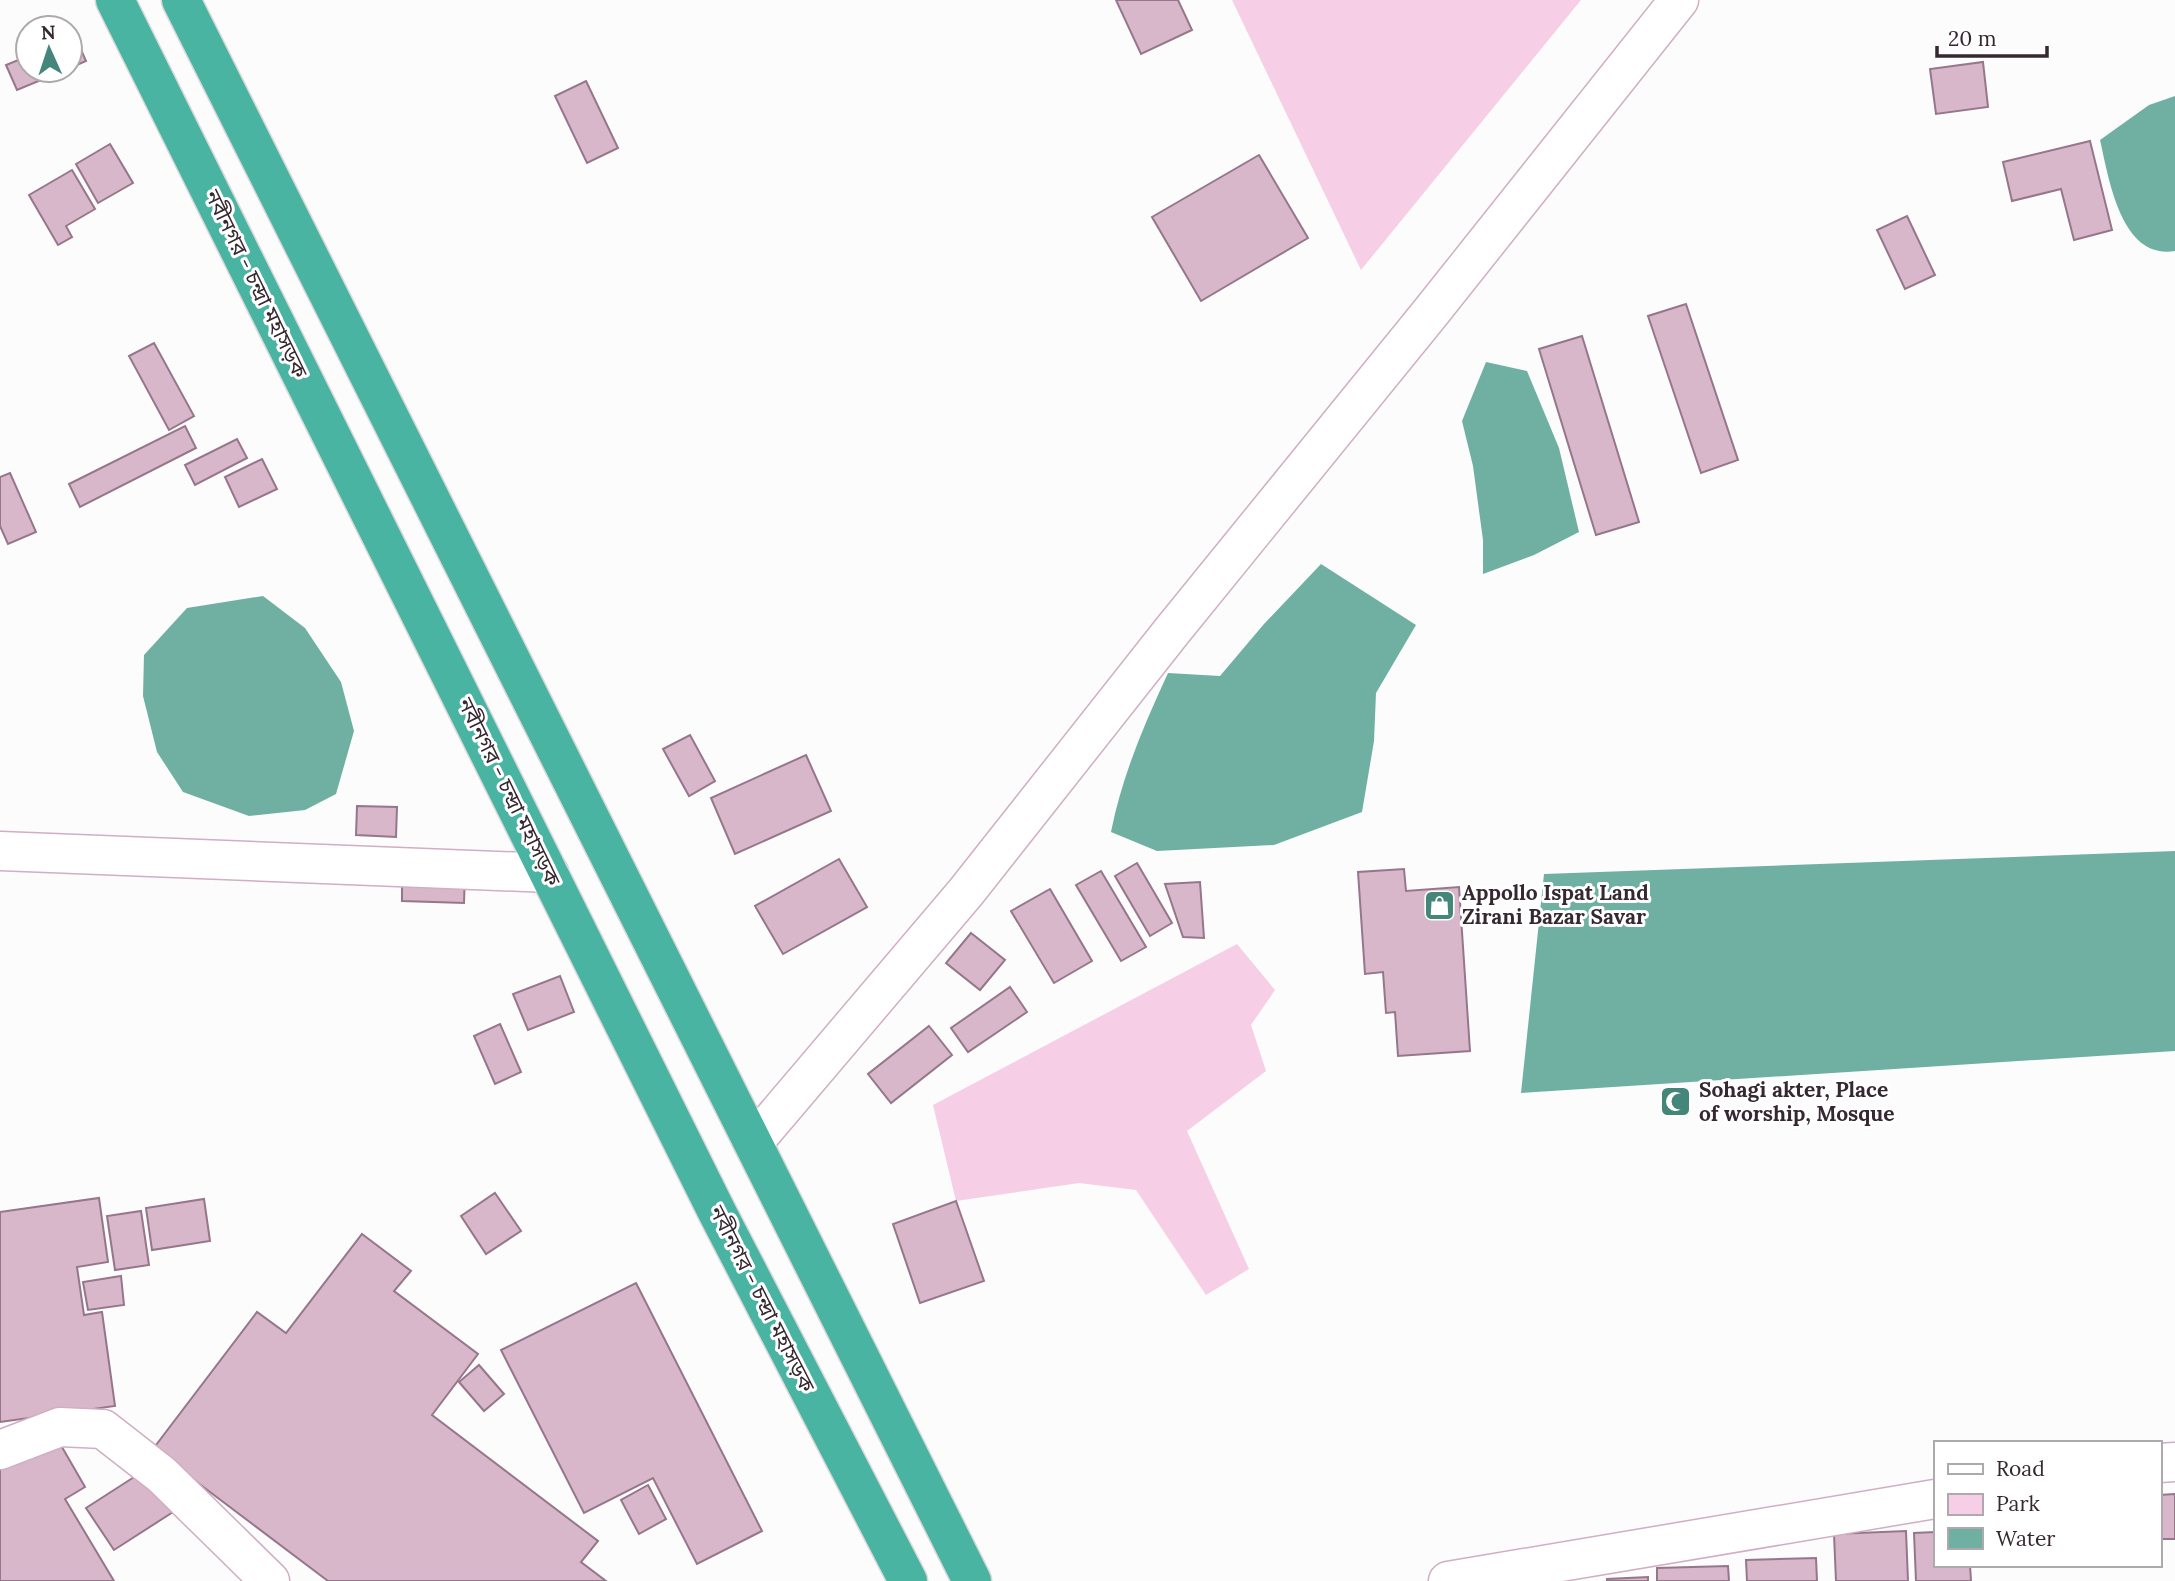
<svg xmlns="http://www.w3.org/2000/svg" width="2175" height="1581" font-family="Lora,'Noto Sans Bengali',serif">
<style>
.green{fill:#f6cfe7}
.water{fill:#6fb0a2}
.building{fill:#d9b7cb;stroke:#96768a;stroke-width:2}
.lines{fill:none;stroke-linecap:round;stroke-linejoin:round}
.minor-casing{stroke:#d1aec3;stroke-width:41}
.highway-casing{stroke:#dbd8da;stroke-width:41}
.minor{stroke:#fff;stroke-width:38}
.highway{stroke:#49b4a1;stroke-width:38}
.labels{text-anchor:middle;stroke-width:6;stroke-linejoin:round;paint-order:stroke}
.street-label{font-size:21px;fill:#352830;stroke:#fff}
.poi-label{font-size:21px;font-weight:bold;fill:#352830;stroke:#fff;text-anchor:start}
</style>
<rect width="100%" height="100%" fill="#fbfcfb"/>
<g class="green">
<path d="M 1232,0 L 1581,0 L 1361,270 Z"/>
<path d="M 1237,944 L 1275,990 L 1251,1025 L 1266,1071 L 1187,1131 L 1249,1269 L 1206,1295 L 1136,1190 L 1079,1183 L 956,1201 L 933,1105 Z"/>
</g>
<g class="water">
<path d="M 2175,96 L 2175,251 C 2121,260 2109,179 2100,140 L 2149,105 Z"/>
<path d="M 1486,362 L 1527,371 L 1559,448 L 1579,532 L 1534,555 L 1483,574 L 1483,540 L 1473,466 L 1462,421 Z"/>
<path d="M 1321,564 L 1416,625 L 1376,693 L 1374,741 L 1362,812 L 1274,845 L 1157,851 L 1111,832 C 1122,776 1144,725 1168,673 L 1220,676 L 1264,624 Z"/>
<path d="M 263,596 L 305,628 L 341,682 L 354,731 L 336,794 L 305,810 L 249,816 L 183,792 L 157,752 L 143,696 L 144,655 L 187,608 Z"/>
<path d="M 2175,851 L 2175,1051 L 1521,1093 L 1544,874 Z"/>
</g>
<g class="building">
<path d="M 1116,0 L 1178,0 L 1192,30 L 1141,54 Z"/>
<path d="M 75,36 L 86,61 L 70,68 L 70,39 Z"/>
<path d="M 28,56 L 28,70 L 65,70 L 17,90 L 6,65 Z"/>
<path d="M 1983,62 L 1988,107 L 1936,114 L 1930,69 Z"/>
<path d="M 586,81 L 618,148 L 587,163 L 555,96 Z"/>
<path d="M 2090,141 L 2112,230 L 2074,240 L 2061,189 L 2012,201 L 2003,162 Z"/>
<path d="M 110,144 L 133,183 L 98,203 L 76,164 Z"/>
<path d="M 1259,155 L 1308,238 L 1201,301 L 1152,217 Z"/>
<path d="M 72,170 L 95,209 L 66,226 L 72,237 L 58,245 L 29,195 Z"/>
<path d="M 1907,216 L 1935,275 L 1905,289 L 1877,230 Z"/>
<path d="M 1686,304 L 1738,460 L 1701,473 L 1648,316 Z"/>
<path d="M 1582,336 L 1639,522 L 1596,535 L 1539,349 Z"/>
<path d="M 154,343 L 194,416 L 169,430 L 129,356 Z"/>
<path d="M 185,426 L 196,448 L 80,507 L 69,484 Z"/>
<path d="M 237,439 L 247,458 L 195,485 L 185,465 Z"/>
<path d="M 262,459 L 277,489 L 239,507 L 225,477 Z"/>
<path d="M 10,473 L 36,532 L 8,544 L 0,526 L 0,477 Z"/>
<path d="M 690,735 L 715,781 L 689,796 L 663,749 Z"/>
<path d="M 806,755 L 831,811 L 735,854 L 711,798 Z"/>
<path d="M 357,806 L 397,807 L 396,837 L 356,835 Z"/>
<path d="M 839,859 L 867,907 L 783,954 L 755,906 Z"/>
<path d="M 1137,863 L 1172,923 L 1150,936 L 1115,876 Z"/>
<path d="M 1404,869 L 1406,891 L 1459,887 L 1470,1051 L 1398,1056 L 1395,1012 L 1386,1013 L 1383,972 L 1365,974 L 1358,872 Z"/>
<path d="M 402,870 L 465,871 L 464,903 L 402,901 Z"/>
<path d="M 1101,871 L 1146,947 L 1121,961 L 1076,885 Z"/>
<path d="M 1200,882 L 1204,938 L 1183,937 L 1165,884 Z"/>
<path d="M 1050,889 L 1092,961 L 1054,983 L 1011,911 Z"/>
<path d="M 971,933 L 1005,960 L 980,990 L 946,963 Z"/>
<path d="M 560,976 L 574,1012 L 528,1030 L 513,994 Z"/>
<path d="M 1010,987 L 1027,1012 L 968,1052 L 951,1028 Z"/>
<path d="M 500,1024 L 521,1072 L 495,1084 L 474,1036 Z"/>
<path d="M 929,1026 L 952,1055 L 891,1103 L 868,1074 Z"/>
<path d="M 495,1193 L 521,1231 L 486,1254 L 461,1216 Z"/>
<path d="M 99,1198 L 108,1262 L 77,1267 L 84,1315 L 102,1312 L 115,1406 L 0,1422 L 0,1212 Z"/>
<path d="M 204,1199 L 210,1241 L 152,1250 L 146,1208 Z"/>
<path d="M 956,1201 L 984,1281 L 920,1303 L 893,1224 Z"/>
<path d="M 141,1211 L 149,1265 L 115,1270 L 107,1216 Z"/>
<path d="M 362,1234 L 411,1271 L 394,1291 L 478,1354 L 432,1415 L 598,1541 L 581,1562 L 606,1581 L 328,1581 L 153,1449 L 257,1312 L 286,1333 Z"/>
<path d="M 121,1276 L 124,1305 L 88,1310 L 83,1282 Z"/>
<path d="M 636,1283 L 762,1531 L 697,1564 L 653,1478 L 584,1513 L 501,1350 Z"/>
<path d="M 479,1365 L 504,1394 L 484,1411 L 459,1382 Z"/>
<path d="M 55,1435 L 85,1487 L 65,1499 L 114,1581 L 0,1581 L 0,1468 Z"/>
<path d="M 145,1470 L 173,1512 L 114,1550 L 86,1508 Z"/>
<path d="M 648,1485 L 666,1519 L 639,1534 L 621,1500 Z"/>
<path d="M 2175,1494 L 2175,1539 L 2159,1539 L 2159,1495 Z"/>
<path d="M 1906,1531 L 1908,1581 L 1836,1581 L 1834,1534 Z"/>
<path d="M 1935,1532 L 1935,1565 L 1970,1565 L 1971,1581 L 1916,1581 L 1914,1533 Z"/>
<path d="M 1816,1558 L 1817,1581 L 1747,1581 L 1746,1560 Z"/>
<path d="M 1728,1566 L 1729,1581 L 1657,1581 L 1657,1568 Z"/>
<path d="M 1648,1577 L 1648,1581 L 1607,1581 L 1607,1579 Z"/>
</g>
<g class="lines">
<defs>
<g id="minor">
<path d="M 0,851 L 549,873"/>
<path d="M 753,1143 L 966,892 L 1172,631 L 1431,312 L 1679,0"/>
<path d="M 0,1450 L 60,1427 L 103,1429 L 162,1475 L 270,1581"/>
<path d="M 2159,1463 L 2175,1462"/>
<path d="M 1448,1581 L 1935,1499"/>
</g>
<g id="highway">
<path d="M 115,0 L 717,1212 L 908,1581"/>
<path d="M 181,0 L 972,1581"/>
</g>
</defs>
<use href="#minor" class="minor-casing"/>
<use href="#highway" class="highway-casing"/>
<use href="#minor" class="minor"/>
<use href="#highway" class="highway"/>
</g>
<defs>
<symbol id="shop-square" viewBox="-11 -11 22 22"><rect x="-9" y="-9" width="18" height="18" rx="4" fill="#44877a" stroke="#fff"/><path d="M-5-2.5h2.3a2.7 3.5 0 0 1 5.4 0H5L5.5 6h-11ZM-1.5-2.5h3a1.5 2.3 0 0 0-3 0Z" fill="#fff"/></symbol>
<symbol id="mosque-square" viewBox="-11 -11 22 22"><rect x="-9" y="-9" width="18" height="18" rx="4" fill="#44877a" stroke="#fff"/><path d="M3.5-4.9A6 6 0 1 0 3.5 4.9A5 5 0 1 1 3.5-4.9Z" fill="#fff"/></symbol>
</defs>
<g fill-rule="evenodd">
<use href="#shop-square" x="1422" y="888" width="35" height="35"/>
<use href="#mosque-square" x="1658" y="1084" width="35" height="35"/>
</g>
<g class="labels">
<g class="street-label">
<text transform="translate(256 284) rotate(64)" y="7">নবীনগর - চন্দ্রা মহাসড়ক</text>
<text transform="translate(509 792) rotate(64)" y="7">নবীনগর - চন্দ্রা মহাসড়ক</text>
<text transform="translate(762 1299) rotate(63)" y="7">নবীনগর - চন্দ্রা মহাসড়ক</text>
</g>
<g class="poi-label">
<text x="1462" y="900">Appollo Ispat Land<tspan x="1462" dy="24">Zirani Bazar Savar</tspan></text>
<text x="1699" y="1097">Sohagi akter, Place<tspan x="1699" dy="24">of worship, Mosque</tspan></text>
</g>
</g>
<rect x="1934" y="1441" width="228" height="126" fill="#ffffff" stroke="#aea9ac" stroke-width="2"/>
<rect x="1948" y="1464" width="35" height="10" fill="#ffffff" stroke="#aea9ac" stroke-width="2"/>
<text x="1996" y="1476" font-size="21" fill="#352830">Road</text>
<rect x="1948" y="1494" width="35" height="21" fill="#f6cfe7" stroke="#aea9ac" stroke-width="2"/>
<text x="1996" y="1511" font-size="21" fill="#352830">Park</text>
<rect x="1948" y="1528" width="35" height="21" fill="#6fb0a2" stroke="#aea9ac" stroke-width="2"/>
<text x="1996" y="1546" font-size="21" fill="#352830">Water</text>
<g transform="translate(49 49) rotate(357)"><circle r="33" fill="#ffffff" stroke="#aea9ac" stroke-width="2"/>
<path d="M0-5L12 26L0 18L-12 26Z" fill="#44877a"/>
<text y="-10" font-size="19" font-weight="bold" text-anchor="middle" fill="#352830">N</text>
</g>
<path d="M1937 46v10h110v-10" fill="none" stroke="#352830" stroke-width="3.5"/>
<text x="1948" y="46" font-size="21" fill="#352830" stroke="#ffffff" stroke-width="5" paint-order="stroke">20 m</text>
</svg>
